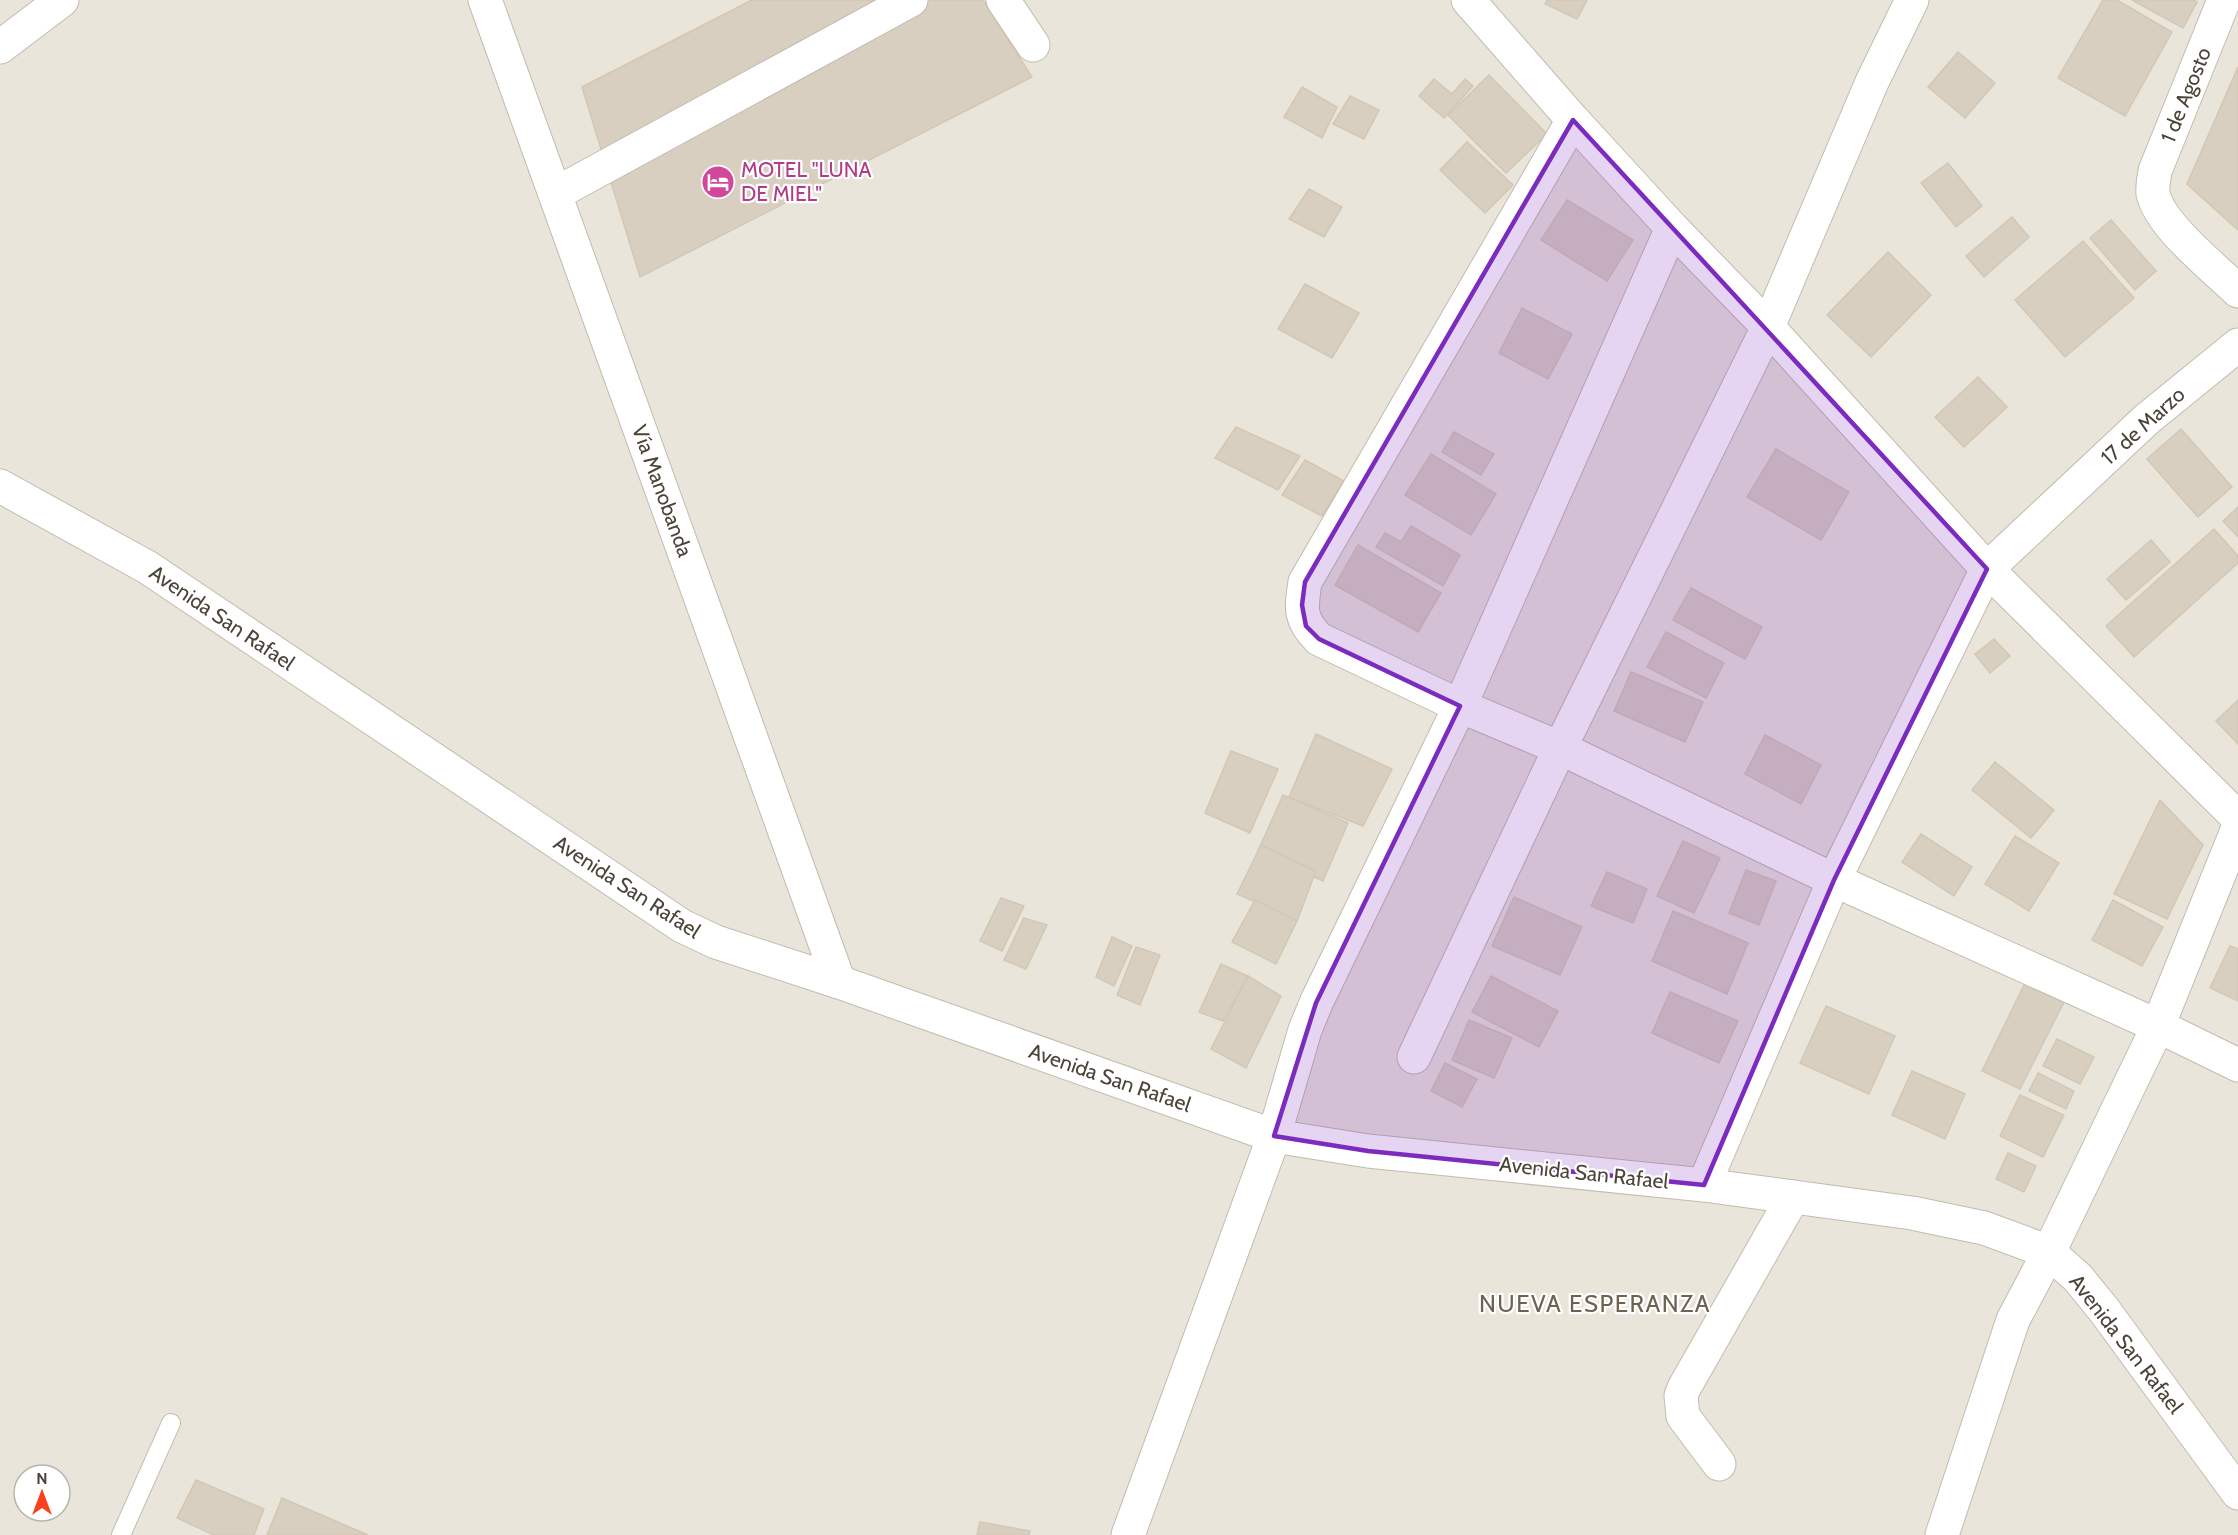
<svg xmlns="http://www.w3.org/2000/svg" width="2238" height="1535" font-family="Cabin,sans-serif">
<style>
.residential{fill:#eae5da;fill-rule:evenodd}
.building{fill:#d8cfc1;stroke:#d3c7b4;stroke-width:1.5}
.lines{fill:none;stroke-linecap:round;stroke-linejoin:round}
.lane-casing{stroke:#c2bbae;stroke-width:20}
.street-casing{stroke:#c2bbae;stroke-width:35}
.lane{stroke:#fff;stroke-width:18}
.street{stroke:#fff;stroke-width:33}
.marked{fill:#7b2cbf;fill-opacity:0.2;stroke:#7b2cbf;stroke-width:4.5;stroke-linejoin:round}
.labels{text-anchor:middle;stroke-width:4.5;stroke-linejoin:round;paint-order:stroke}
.street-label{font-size:21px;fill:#4b4439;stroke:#fff}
.hotel-label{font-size:21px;fill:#b23c85;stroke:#fff;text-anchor:start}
.quarter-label{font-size:24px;letter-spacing:1.5px;fill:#6e6250;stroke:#fff}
</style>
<rect width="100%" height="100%" fill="#f6f3ec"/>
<path class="residential" d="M 0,0 L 2238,0 L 2238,1535 L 0,1535 ZM 24,1475 L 60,1475 L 60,1511 L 24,1511 Z"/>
<g class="building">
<path d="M 752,0 L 983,0 L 1032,77 L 640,277 L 582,87 Z"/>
<path d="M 1547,0 L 1587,0 L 1577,19 L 1545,4 Z"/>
<path d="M 2103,0 L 2117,0 L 2172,32 L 2125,116 L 2058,78 Z"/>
<path d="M 2132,0 L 2193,0 L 2197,2 L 2183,28 Z"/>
<path d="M 1958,52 L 1995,83 L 1965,118 L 1928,87 Z"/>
<path d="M 2238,67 L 2238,230 L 2187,184 Z"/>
<path d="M 1489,75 L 1547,134 L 1506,173 L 1448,115 Z"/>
<path d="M 1434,79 L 1452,94 L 1465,79 L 1473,86 L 1444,118 L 1419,96 Z"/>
<path d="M 1302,87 L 1337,107 L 1322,138 L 1284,117 Z"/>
<path d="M 1350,96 L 1379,110 L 1364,139 L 1333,124 Z"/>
<path d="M 1467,142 L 1513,185 L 1485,213 L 1440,170 Z"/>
<path d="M 1948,163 L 1982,206 L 1956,227 L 1921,183 Z"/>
<path d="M 1309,189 L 1342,207 L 1324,237 L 1289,219 Z"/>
<path d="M 1567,200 L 1633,240 L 1607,281 L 1541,240 Z"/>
<path d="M 2012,217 L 2029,237 L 1984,277 L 1966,256 Z"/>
<path d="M 2111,220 L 2156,271 L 2135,290 L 2090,238 Z"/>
<path d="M 2083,241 L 2134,298 L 2065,357 L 2015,300 Z"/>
<path d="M 1888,252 L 1931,295 L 1871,357 L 1827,315 Z"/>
<path d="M 1305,284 L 1359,313 L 1332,358 L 1278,329 Z"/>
<path d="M 1522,308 L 1572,334 L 1548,379 L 1499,353 Z"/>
<path d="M 1978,377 L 2007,407 L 1964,447 L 1935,417 Z"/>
<path d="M 1236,427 L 1300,456 L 1278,490 L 1215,458 Z"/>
<path d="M 2181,429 L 2232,487 L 2198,517 L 2147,459 Z"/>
<path d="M 1454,432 L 1494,454 L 1481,475 L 1442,452 Z"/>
<path d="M 1776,449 L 1849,492 L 1821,540 L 1747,497 Z"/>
<path d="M 1431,454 L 1496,494 L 1471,535 L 1405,495 Z"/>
<path d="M 1305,460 L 1344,481 L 1322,516 L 1282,495 Z"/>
<path d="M 2238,507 L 2238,537 L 2223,521 Z"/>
<path d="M 1411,526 L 1460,555 L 1443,586 L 1376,547 L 1385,533 L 1401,542 Z"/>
<path d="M 2214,529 L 2238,556 L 2238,563 L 2134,657 L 2106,626 Z"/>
<path d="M 2151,540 L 2170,562 L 2126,600 L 2107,579 Z"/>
<path d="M 1358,545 L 1441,593 L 1418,632 L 1335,585 Z"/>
<path d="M 1691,588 L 1762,627 L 1745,659 L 1673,620 Z"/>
<path d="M 1666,632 L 1724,663 L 1706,698 L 1647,667 Z"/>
<path d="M 1994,639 L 2010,656 L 1990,673 L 1975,654 Z"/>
<path d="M 1631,672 L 1703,702 L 1685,742 L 1614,711 Z"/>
<path d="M 2238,700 L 2238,744 L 2216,721 Z"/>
<path d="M 1316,734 L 1392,769 L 1363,826 L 1289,797 Z"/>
<path d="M 1765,735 L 1821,765 L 1801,804 L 1745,774 Z"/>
<path d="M 1231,751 L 1278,769 L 1250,833 L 1205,813 Z"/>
<path d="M 1995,762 L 2054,810 L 2031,838 L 1972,790 Z"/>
<path d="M 1283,795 L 1348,823 L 1323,881 L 1258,851 Z"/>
<path d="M 2160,800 L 2203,845 L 2167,919 L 2114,894 Z"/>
<path d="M 1921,834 L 1972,867 L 1954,896 L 1902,862 Z"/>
<path d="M 2015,836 L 2059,863 L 2029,911 L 1985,884 Z"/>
<path d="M 1683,841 L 1720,858 L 1694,913 L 1657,896 Z"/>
<path d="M 1261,845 L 1316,871 L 1297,921 L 1237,894 Z"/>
<path d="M 1746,870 L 1776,881 L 1759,925 L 1729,913 Z"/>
<path d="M 1607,872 L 1647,889 L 1633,923 L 1591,906 Z"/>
<path d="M 1514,897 L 1582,927 L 1560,975 L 1492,946 Z"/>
<path d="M 1001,898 L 1024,906 L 1002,951 L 980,941 Z"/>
<path d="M 1255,900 L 1297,921 L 1276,964 L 1232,942 Z"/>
<path d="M 2113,900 L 2163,927 L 2142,966 L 2092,940 Z"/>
<path d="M 1673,911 L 1748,943 L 1727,994 L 1652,961 Z"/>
<path d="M 1024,918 L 1047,925 L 1026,969 L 1004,960 Z"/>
<path d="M 1112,937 L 1132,946 L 1114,986 L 1096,977 Z"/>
<path d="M 2230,946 L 2238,949 L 2238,1001 L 2210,988 Z"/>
<path d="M 1136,947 L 1160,955 L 1140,1005 L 1117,995 Z"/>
<path d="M 1221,964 L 1248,976 L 1223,1021 L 1199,1012 Z"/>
<path d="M 1248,976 L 1281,996 L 1246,1068 L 1211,1049 Z"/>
<path d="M 1491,976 L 1558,1011 L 1539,1047 L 1472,1012 Z"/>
<path d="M 2025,983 L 2064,1002 L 2020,1089 L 1982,1071 Z"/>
<path d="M 1670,992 L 1738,1021 L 1719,1063 L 1652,1033 Z"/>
<path d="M 1826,1006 L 1895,1036 L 1869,1094 L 1800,1063 Z"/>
<path d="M 1469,1020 L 1512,1038 L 1494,1078 L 1452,1060 Z"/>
<path d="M 2057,1039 L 2094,1057 L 2080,1084 L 2043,1066 Z"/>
<path d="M 1445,1063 L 1477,1079 L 1462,1107 L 1431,1091 Z"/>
<path d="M 1912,1071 L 1965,1094 L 1945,1139 L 1892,1115 Z"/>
<path d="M 2038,1073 L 2074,1091 L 2066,1109 L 2029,1091 Z"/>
<path d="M 2020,1095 L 2064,1115 L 2043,1157 L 2000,1136 Z"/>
<path d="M 2008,1153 L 2036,1166 L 2024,1192 L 1996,1179 Z"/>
<path d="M 196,1480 L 264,1509 L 254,1535 L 214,1535 L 177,1518 Z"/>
<path d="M 282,1498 L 368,1535 L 267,1535 Z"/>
<path d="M 980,1522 L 1030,1531 L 1029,1535 L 977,1535 Z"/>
</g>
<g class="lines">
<defs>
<path id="lane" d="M 121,1535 L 171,1423"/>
<g id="street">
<path d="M 485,0 L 839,982"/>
<path d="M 1003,0 L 1033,45"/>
<path d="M 1468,0 L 1573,120 L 1672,228 L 1768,327 L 1987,569 L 2147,419 L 2238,345"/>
<path d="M 2224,0 L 2155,171 C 2154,178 2152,187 2153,194 C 2160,225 2214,268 2238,291"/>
<path d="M 0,47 L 62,0"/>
<path d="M 1573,120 L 1305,582 C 1301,609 1299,619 1319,639 L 1460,706 L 1560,748 L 1834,880 L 1704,1185"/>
<path d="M 555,194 L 911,0"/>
<path d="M 0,486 L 147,567 L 682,926 L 716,942 L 839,982 L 1274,1136 L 1368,1151 L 1704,1185 L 1912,1213 L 1984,1228 L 2049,1252 L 2078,1278 L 2104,1310 L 2238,1493"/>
<path d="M 2238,818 L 1987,569 L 1834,880 L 2158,1026 L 2238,1065"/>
<path d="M 1414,1057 L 1560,748 L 1768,327 L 1872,82 L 1912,0"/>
<path d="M 1719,1464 L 1683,1416 L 1681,1396 L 1684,1388 L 1793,1197"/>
<path d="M 1128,1535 L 1274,1136 L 1305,1030 L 1316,1003 L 1460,706 L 1672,228"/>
<path d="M 1942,1535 L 2013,1320 L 2049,1252 L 2158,1026 L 2238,828"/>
</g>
</defs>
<use href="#lane" class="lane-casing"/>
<use href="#street" class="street-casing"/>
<use href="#lane" class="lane"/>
<use href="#street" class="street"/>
</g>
<path class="marked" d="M 1573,120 L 1987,569 L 1834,880 L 1704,1185 L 1368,1151 L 1274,1136 L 1316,1003 L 1460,706 L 1319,639 L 1306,626 L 1302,605 L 1305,582 Z"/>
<defs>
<symbol id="hotel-disc" viewBox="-11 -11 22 22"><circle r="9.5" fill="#d1479c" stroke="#fff"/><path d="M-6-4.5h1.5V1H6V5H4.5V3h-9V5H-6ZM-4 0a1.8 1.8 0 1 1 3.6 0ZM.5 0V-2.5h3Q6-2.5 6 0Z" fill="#fff"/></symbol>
</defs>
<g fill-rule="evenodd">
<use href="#hotel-disc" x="699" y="163" width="38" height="38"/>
</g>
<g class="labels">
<g class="street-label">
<text transform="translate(2186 95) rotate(-68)" y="7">1 de Agosto</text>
<text transform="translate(2143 426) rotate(-42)" y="7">17 de Marzo</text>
<text transform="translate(662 491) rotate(70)" y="7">Vía Manobanda</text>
<text transform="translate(222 618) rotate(34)" y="7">Avenida San Rafael</text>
<text transform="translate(627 887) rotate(33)" y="7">Avenida San Rafael</text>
<text transform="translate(1110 1078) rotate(19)" y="7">Avenida San Rafael</text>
<text transform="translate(1584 1173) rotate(6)" y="7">Avenida San Rafael</text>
<text transform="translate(2126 1344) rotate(52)" y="7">Avenida San Rafael</text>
</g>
<g class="hotel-label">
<text x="741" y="177">MOTEL "LUNA<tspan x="741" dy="24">DE MIEL"</tspan></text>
</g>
<g class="quarter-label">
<text x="1595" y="1312">NUEVA ESPERANZA</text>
</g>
</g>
<g transform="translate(42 1493)"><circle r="28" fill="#ffffff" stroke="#b7b4b0" stroke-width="1.5"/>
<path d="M0-4.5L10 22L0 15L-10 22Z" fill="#fc3f1d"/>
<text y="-9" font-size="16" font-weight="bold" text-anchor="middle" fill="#4b4439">N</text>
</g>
</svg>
